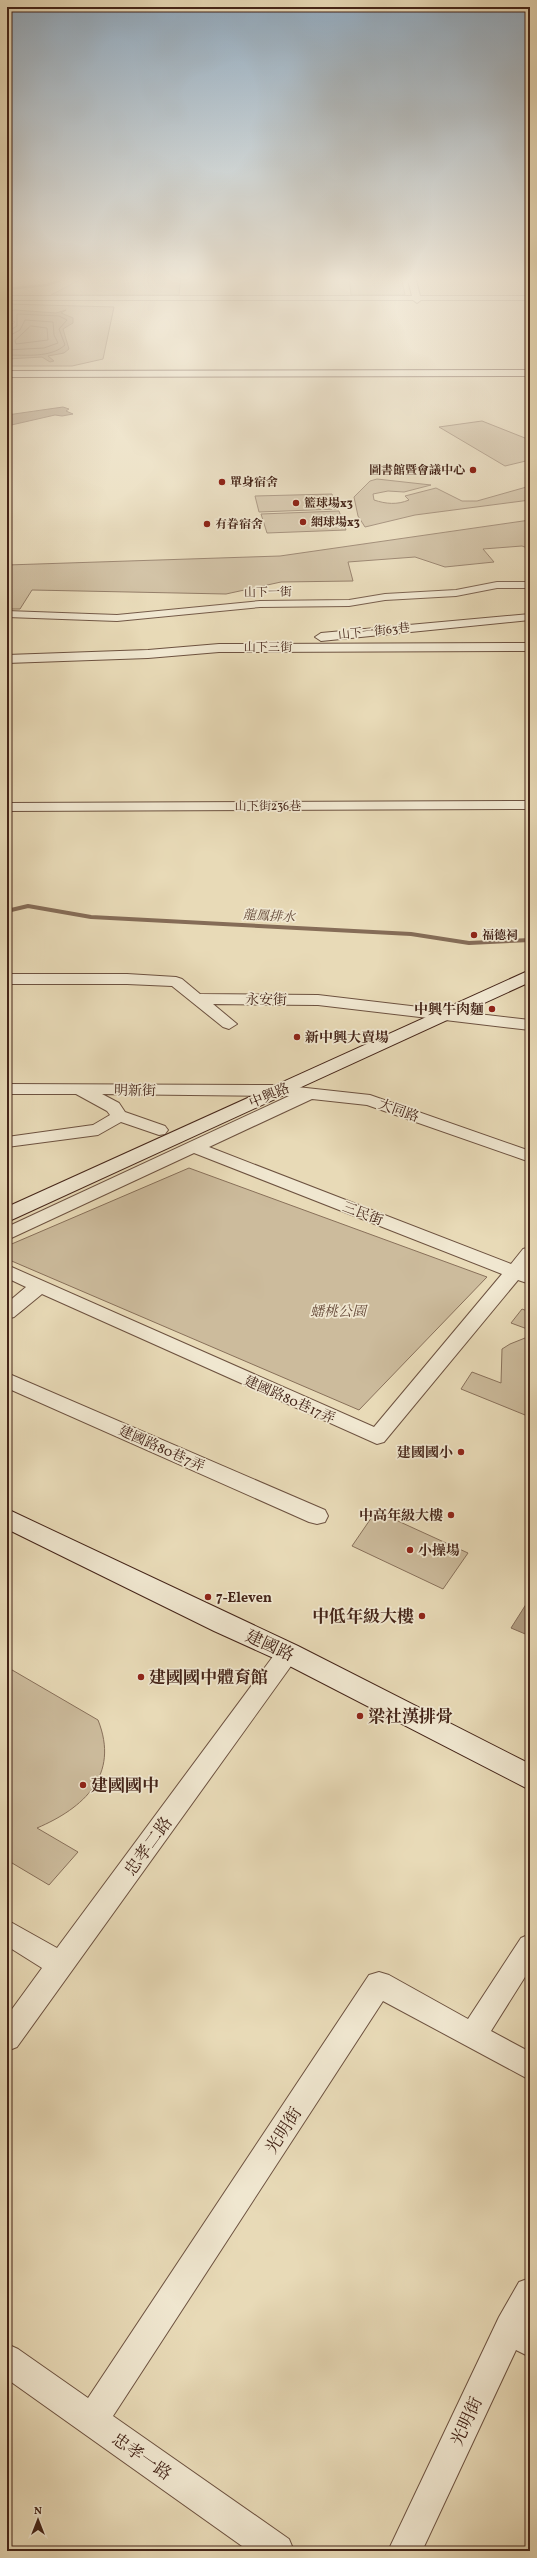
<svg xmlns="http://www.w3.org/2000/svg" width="537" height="2558" font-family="Vollkorn,'Noto Serif TC',serif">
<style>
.green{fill:#ccbb9c;stroke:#88705a}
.water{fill:#b09c81;stroke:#856c57}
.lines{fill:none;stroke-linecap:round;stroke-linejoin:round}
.shore{stroke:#7a604c;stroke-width:1}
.stream-far1{stroke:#856c57;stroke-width:2.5}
.stream{stroke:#856c57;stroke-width:4}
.street-casing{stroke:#6d5240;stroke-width:2}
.secondary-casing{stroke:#442418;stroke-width:2}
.street{fill:#f0e7d0;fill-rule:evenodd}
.secondary{fill:#f0e7d0;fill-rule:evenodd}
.poi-dot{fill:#8f2418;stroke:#f0e7d0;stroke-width:1.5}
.labels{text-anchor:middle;stroke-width:3.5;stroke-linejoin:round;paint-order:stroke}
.far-poi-label{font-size:12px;font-weight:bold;fill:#442418;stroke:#f0e7d0;text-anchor:start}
.far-street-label{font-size:12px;fill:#442418;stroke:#f0e7d0}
.far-water-label{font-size:13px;font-style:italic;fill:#644838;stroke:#f0e7d0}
.street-label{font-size:14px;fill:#442418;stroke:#f0e7d0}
.poi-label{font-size:14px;font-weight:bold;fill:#442418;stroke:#f0e7d0;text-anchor:end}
.park-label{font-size:14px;font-style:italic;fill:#664a39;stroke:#f0e7d0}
.near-poi-label{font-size:17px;font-weight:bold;fill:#442418;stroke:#f0e7d0;text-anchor:start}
.near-street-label{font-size:17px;fill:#442418;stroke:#f0e7d0}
</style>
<rect width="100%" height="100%" fill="#e8dab7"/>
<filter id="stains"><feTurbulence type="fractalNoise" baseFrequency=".005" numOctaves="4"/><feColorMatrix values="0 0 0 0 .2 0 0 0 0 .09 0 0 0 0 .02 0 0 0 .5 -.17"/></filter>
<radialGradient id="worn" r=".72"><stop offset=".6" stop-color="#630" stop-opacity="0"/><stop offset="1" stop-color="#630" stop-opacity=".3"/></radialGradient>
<g class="green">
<path d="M 87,276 L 181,276 L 179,295 L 51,295 Z"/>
<path d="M 349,276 L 401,276 L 405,295 L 351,295 Z"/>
<path d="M 7,304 L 114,307 L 103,359 L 72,366 L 7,366 Z"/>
<path d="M 482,421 L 530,440 L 530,460 L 505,466 L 439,427 Z"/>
<path d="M 377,479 L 431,485 L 404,492 L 388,491 L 373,494 L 374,500 C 386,504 397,505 409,500 L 405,496 L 436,488 L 462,501 L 477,501 L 530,486 L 530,500 L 415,515 L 365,527 L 358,516 L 354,497 L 370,481 Z"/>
<path d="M 332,494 L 337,509 L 259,512 L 255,496 Z"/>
<path d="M 339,511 L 346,530 L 267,533 L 261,514 Z"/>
<path d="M 530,520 L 530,549 L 522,546 L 483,549 L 494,562 L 445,567 L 415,557 L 348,562 L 353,581 L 281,582 L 226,594 L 32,590 L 20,609 L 7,609 L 7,565 L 280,556 Z"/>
<path d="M 189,1168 L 487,1277 L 359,1410 L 7,1259 L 7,1246 Z"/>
<path d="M 522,1309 L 530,1312 L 530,1330 L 511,1323 Z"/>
<path d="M 530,1336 L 530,1417 L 461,1389 L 472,1372 L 501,1383 L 502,1349 L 510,1344 Z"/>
<path d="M 376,1511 L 468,1553 L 443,1589 L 352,1546 Z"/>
<path d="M 7,1667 L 98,1720 C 120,1775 84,1808 37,1828 L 78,1852 L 49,1885 L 7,1860 Z"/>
</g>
<g class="water">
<path d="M 15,310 L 56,313 L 66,310 L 61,313 L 73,318 L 73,323 L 63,329 L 69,349 L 64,353 L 48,356 L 54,361 L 50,362 L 42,357 L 7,359 L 7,328 L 15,322 L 7,318 L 7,311 Z"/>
<path d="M 63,407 L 69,409 L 66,411 L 73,414 L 62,416 L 55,415 L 7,426 L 7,415 Z"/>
<path d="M 530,1598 L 530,1636 L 511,1628 Z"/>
</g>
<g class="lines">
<g class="shore">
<path d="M 31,326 L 47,328 L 48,340 L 16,344 L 15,341 Z"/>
<path d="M 7,332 L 17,326 L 17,314 L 59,316 L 67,320 L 59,329 L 65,345 C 51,358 25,355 7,355"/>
<path d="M 7,337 L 20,330 L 25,320 L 53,322 L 54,335 L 58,343 L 44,348 L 7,350"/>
</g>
<path class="stream-far1" d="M 7,289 L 47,285 L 72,276"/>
<path class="stream" d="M 7,911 L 28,906 L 91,917 L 411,934 L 469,943 L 530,940"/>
<defs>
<g id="street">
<path d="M 407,276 L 415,276 L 420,296 L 530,296 L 530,300 L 421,300 L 417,303 L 413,300 L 7,300 L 7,296 L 412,296 Z"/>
<path d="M 497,582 L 530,582 L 530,588 L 497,588 L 456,596 L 385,600 L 349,606 L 260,607 L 117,621 L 7,617 L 7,611 L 117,615 L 260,601 L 349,600 L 385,594 L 456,590 Z"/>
<path d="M 530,614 L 530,620 L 321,641 L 315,637 L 321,633 Z"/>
<path d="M 530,643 L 530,651 L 219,652 L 148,658 L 7,663 L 7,655 L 148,650 L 219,644 Z"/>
<path d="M 530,801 L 530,809 L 7,811 L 7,803 Z"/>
<path d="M 7,974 L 127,974 L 176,977 L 182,979 L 200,994 L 318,995 L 530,1020 L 530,1030 L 318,1005 L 213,1004 L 237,1024 L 229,1029 L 223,1027 L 172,986 L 127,984 L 7,984 Z"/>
<path d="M 7,1084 L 279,1085 L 370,1095 L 530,1151 L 530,1162 L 367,1105 L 312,1099 L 209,1147 L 511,1264 L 523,1249 L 530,1247 L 530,1265 L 526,1270 L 530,1271 L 530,1284 L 518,1280 L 384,1442 L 377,1444 L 42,1294 L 14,1317 L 7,1319 L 7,1303 L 26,1287 L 7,1278 L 7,1265 L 374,1427 L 502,1274 L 194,1153 L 7,1240 L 7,1227 L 289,1096 L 102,1094 L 119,1103 L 125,1112 L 165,1126 L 168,1130 L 165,1134 L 159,1135 L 121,1122 L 98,1135 L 7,1147 L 7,1137 L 93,1125 L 110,1115 L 107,1111 L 76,1094 L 7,1094 Z"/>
<path d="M 7,1373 L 325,1510 L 328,1516 L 325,1522 L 317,1524 L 309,1522 L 7,1388 Z"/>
<path d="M 288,1644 L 296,1647 L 300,1653 L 296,1659 L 17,2047 L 7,2051 L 7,2016 L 42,1968 L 7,1946 L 7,1920 L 57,1948 L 280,1647 Z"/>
<path d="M 530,1934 L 530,1969 L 491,2031 L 530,2052 L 530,2080 L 383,2001 L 113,2416 L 289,2539 L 294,2551 L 249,2551 L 7,2379 L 7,2344 L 18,2349 L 88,2398 L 369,1975 L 379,1972 L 389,1975 L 468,2019 L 521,1938 Z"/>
<path d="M 530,2278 L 530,2357 L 516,2350 L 422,2551 L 388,2551 L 499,2317 L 519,2282 Z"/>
</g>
<g id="secondary">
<path d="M 530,370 L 530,376 L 7,377 L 7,371 Z"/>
<path d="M 530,970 L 530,982 L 7,1222 L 7,1207 Z"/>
<path d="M 7,1509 L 298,1646 L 530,1764 L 530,1790 L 278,1660 L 214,1631 L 7,1529 Z"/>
</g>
</defs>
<use href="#street" class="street-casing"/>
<use href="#secondary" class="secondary-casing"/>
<use href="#street" class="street"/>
<use href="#secondary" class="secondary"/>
</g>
<linearGradient id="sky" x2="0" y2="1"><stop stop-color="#91aabf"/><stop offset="0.44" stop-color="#f5eedf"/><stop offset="1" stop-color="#f5eedf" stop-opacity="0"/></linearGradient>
<rect width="537" height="634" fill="url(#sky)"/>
<g class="poi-dot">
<circle cx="473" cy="470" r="4"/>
<circle cx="222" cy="482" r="4"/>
<circle cx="296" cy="503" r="4"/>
<circle cx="303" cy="522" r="4"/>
<circle cx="207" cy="524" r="4"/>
<circle cx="474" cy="935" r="4"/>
<circle cx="492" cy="1009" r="4"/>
<circle cx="297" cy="1037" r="4"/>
<circle cx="461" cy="1452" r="4"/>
<circle cx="451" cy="1515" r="4"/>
<circle cx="410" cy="1550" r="4"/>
<circle cx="208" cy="1597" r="4"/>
<circle cx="422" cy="1616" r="4"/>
<circle cx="141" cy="1677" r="4"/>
<circle cx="360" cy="1716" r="4"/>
<circle cx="83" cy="1785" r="4"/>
</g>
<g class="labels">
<g class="far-poi-label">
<text x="465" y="474" text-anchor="end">圖書館暨會議中心</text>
<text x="230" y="486">單身宿舍</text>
<text x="304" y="507">籃球場x3</text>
<text x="311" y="526">網球場x3</text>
<text x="215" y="528">有眷宿舍</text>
<text x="482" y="939">福德祠</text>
</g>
<g class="far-street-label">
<text transform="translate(268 592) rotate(-1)" y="4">山下一街</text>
<text transform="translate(374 631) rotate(-6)" y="4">山下一街63巷</text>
<text x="268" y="651">山下三街</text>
<text x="268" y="810">山下街236巷</text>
</g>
<g class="far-water-label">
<text transform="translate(269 915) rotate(3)" y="5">龍鳳排水</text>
</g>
<g class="street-label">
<text transform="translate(266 999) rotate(1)" y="5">永安街</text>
<text transform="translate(135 1090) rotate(1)" y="5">明新街</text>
<text transform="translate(269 1095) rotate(-23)" y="5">中興路</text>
<text transform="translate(399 1110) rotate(20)" y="5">大同路</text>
<text transform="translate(363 1213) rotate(21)" y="5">三民街</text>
<text transform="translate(290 1399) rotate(24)" y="5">建國路80巷17弄</text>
<text transform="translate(162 1448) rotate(24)" y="5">建國路80巷7弄</text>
</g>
<g class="poi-label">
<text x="484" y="1014">中興牛肉麵</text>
<text x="305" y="1042" text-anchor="start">新中興大賣場</text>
<text x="453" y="1457">建國國小</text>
<text x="443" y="1520">中高年級大樓</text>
<text x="418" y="1555" text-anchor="start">小操場</text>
<text x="216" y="1602" text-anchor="start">7-Eleven</text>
</g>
<g class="park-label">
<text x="338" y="1316">蟠桃公園</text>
</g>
<g class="near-poi-label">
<text x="414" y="1622" text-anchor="end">中低年級大樓</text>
<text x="149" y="1683">建國國中體育館</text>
<text x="368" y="1722">梁社漢排骨</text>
<text x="91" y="1791">建國國中</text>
</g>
<g class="near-street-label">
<text transform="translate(270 1645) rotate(25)" y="6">建國路</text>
<text transform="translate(148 1846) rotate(-54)" y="6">忠孝二路</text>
<text transform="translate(283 2130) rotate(-57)" y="6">光明街</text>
<text transform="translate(466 2421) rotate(-65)" y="6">光明街</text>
<text transform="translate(142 2456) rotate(35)" y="6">忠孝一路</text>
</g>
</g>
<rect width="537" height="2558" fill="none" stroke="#e8dab7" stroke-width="24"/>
<rect x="8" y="8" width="521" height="2542" fill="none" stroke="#442418" stroke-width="2"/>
<rect x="12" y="12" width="513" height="2534" fill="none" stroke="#442418"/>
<g transform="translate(38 2520)" stroke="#f0e7d0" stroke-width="3" paint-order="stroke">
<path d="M0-3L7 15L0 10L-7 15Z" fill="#442418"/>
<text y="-6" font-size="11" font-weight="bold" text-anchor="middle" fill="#442418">N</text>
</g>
<rect width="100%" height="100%" filter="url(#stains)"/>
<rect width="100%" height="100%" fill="url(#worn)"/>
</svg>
